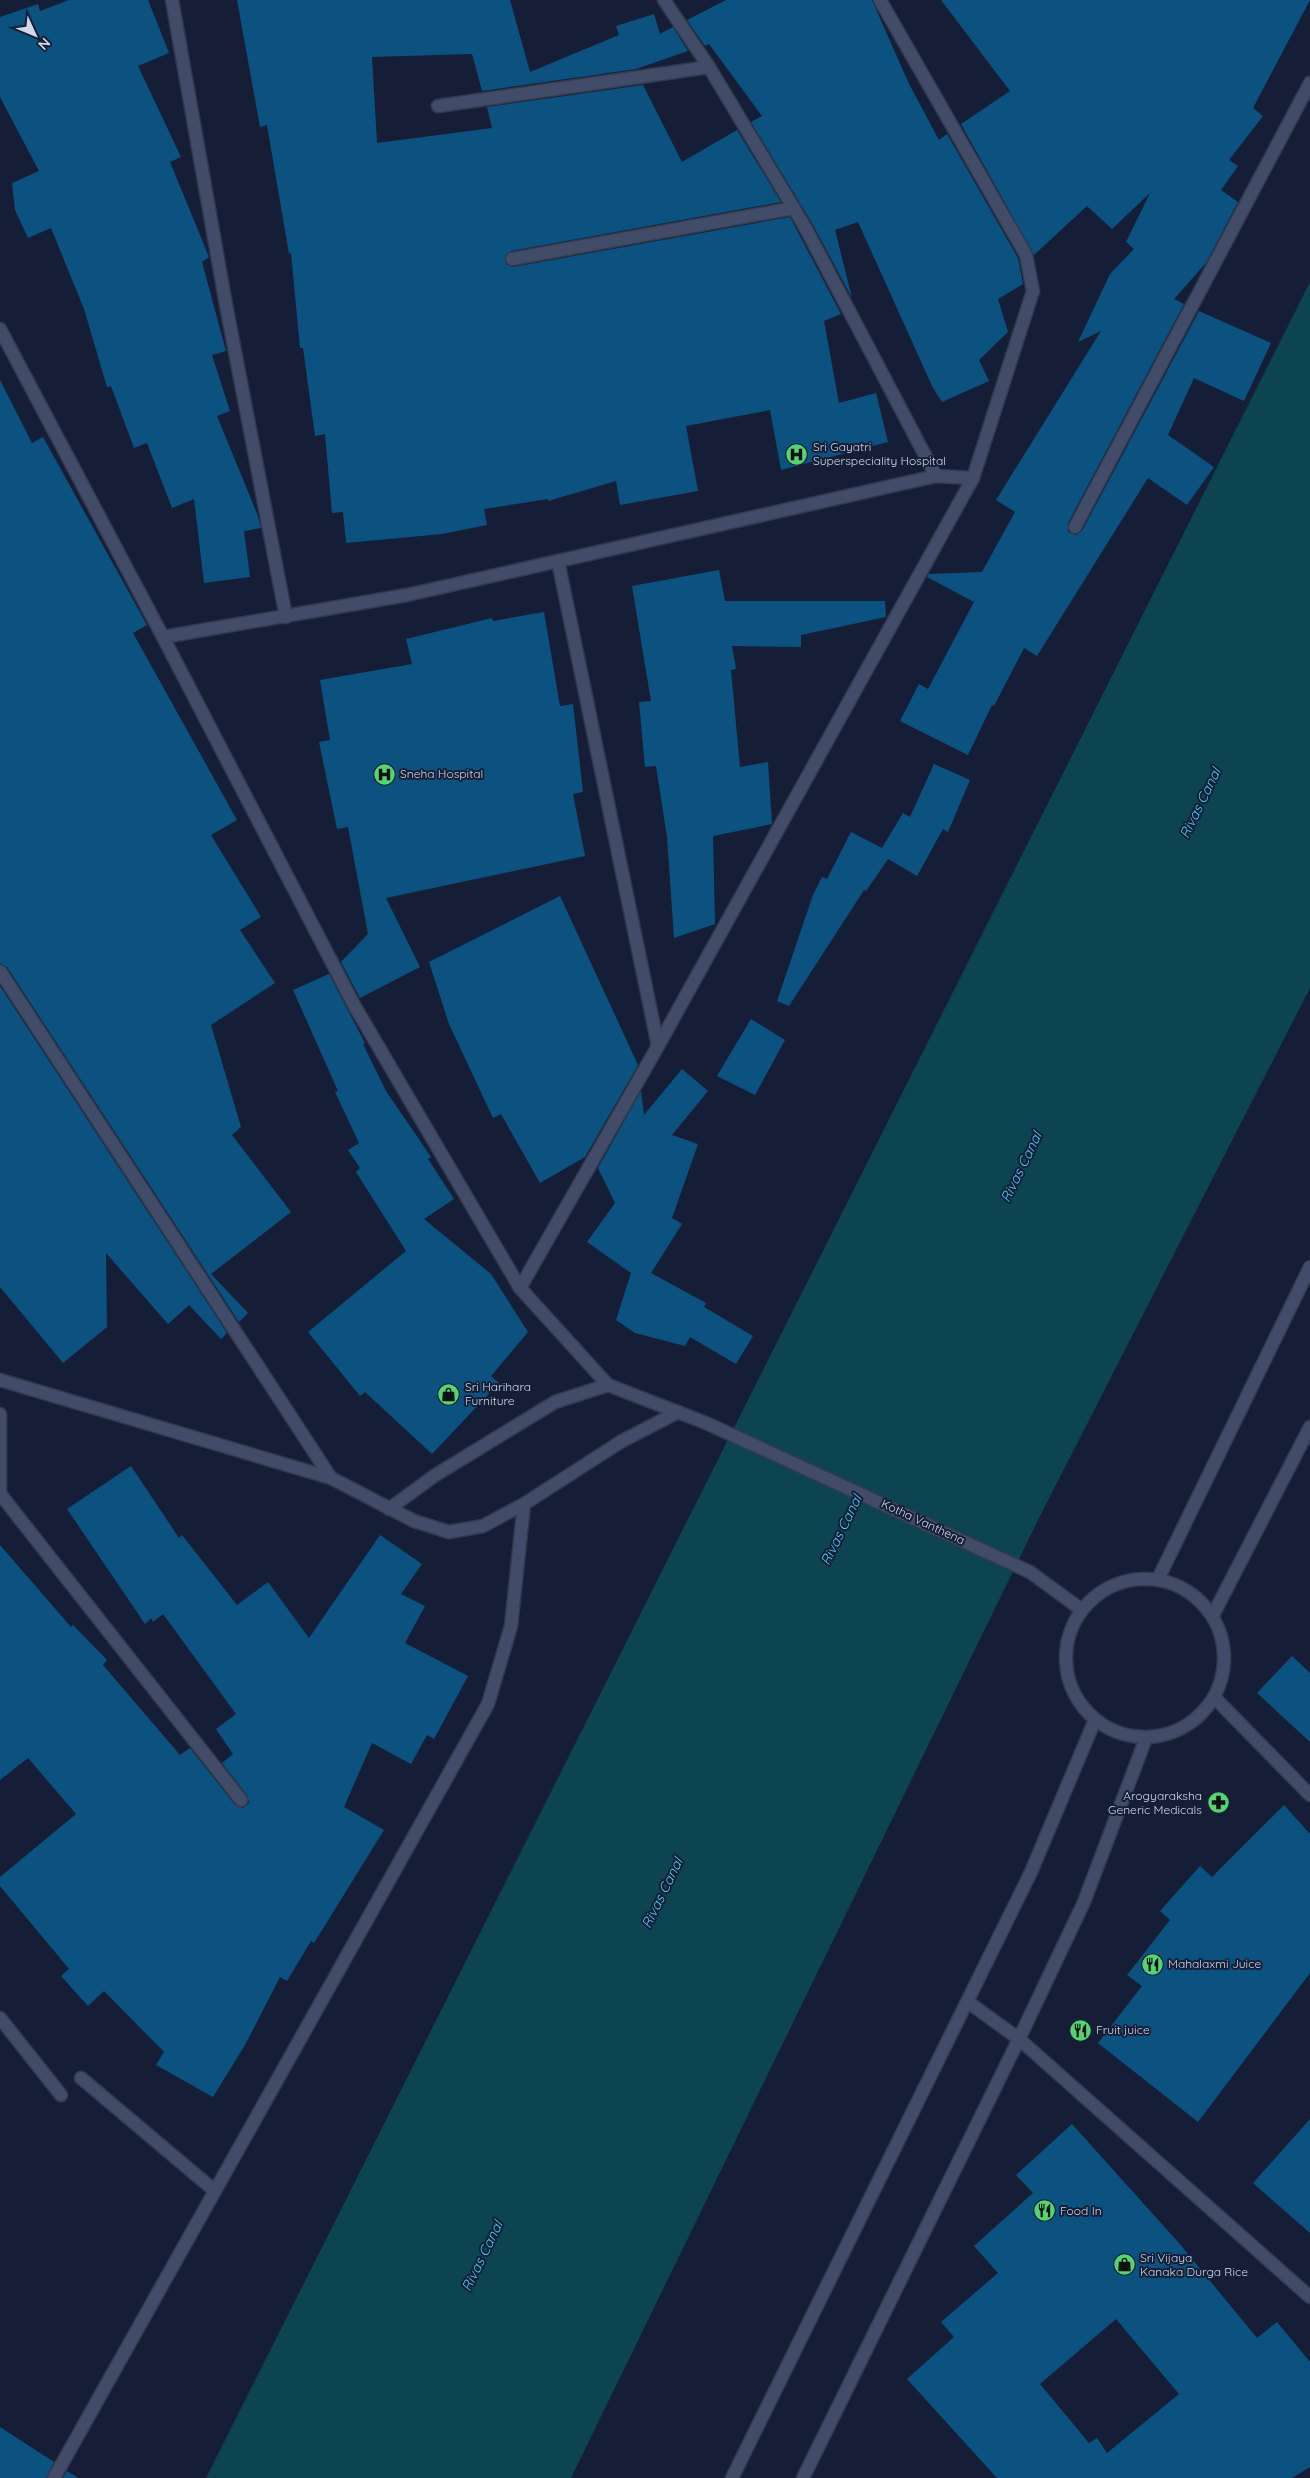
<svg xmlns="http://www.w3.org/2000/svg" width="1310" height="2478" font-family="Quicksand,sans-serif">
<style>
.water{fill:#0c4452}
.building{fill:#0c5280;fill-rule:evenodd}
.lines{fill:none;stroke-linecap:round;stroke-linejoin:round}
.minor-casing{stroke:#34394d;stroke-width:15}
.tertiary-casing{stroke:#34394d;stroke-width:15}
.minor{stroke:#424c68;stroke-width:12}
.tertiary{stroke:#424c68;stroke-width:12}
.labels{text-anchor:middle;stroke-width:4;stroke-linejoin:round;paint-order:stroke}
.poi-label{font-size:12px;fill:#d1d8e8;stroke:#151e36;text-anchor:start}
.street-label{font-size:12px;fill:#d1d8e8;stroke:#151e36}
.water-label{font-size:14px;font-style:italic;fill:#46d4fb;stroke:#151e36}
</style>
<rect width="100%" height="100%" fill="#151e36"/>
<path class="water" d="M 1310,282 L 1310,988 L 1039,1518 L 571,2478 L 206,2478 Z"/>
<g class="building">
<path d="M 69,0 L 148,0 L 169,53 L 138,66 L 181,157 L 170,162 L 209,257 L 202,262 L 226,351 L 212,355 L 230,411 L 217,416 L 258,516 L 261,528 L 244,531 L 250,577 L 204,583 L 194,499 L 172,508 L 147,443 L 134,448 L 111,386 L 107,387 L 84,309 L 51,228 L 28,238 L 15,210 L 12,183 L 39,171 L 0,97 L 0,17 L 38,4 L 40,11 Z"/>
<path d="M 237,0 L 510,0 L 530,72 L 619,35 L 616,26 L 654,14 L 660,34 L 673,27 L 688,51 L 636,69 L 482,91 L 472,54 L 372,57 L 377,143 L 492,128 L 487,107 L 643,85 L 682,162 L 737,130 L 781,202 L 511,251 L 505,256 L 506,264 L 513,267 L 790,217 L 841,314 L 824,321 L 839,403 L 876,393 L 888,442 L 781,470 L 770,410 L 686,426 L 698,491 L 620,505 L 616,481 L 548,501 L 548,499 L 484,509 L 487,525 L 442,534 L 346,543 L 343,512 L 332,513 L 325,434 L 315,436 L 303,348 L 300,348 L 291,253 L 289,254 L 267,125 L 260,127 Z"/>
<path d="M 726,0 L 872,0 L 909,84 L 939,140 L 947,134 L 1018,258 L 1023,284 L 998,299 L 1008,332 L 979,360 L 989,381 L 942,402 L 933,388 L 858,222 L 835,230 L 852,298 L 812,223 L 751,122 L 762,116 L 709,44 L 705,46 L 687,20 Z"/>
<path d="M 941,0 L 1310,0 L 1253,108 L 1263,116 L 1229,160 L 1238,166 L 1221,190 L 1238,202 L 1206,263 L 1174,299 L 1184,304 L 1068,523 L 1068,532 L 1076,535 L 1082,531 L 1199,311 L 1271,343 L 1244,401 L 1194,378 L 1168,435 L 1214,467 L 1187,505 L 1148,478 L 1037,656 L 1024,648 L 994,706 L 992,705 L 968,755 L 900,721 L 919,684 L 928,689 L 974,602 L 927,577 L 929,574 L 982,572 L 1015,512 L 996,500 L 1101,331 L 1078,342 L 1110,274 L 1134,249 L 1126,242 L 1150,193 L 1112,229 L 1087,206 L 1034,255 L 961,124 L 1010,91 Z"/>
<path d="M 0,380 L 32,443 L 43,437 L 147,625 L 133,633 L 237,820 L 211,835 L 261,917 L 240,930 L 275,983 L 211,1025 L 241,1127 L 232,1135 L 291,1212 L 211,1274 L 248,1313 L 239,1322 L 7,967 L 0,963 Z"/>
<path d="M 719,570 L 725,601 L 885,601 L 886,617 L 801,635 L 801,647 L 732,646 L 736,669 L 731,670 L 740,767 L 768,762 L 772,824 L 713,836 L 715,924 L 674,938 L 667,837 L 656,766 L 645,767 L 639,702 L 651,701 L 632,586 Z"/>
<path d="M 544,612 L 560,706 L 573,704 L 583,792 L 573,794 L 585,856 L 386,898 L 420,967 L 360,998 L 341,962 L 368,934 L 348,827 L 337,829 L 319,742 L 330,740 L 320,680 L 412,664 L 406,639 L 492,618 L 493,621 Z"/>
<path d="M 934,764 L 970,780 L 948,832 L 943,829 L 917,876 L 888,859 L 866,891 L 864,890 L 789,1006 L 777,1001 L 813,895 L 822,877 L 827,879 L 851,832 L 882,848 L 903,813 L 910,817 Z"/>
<path d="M 560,896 L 638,1065 L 585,1157 L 540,1183 L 501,1114 L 493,1118 L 449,1024 L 429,962 Z"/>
<path d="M 329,974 L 365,1043 L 363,1044 L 386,1091 L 431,1157 L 428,1159 L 454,1199 L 424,1219 L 491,1274 L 528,1332 L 491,1376 L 499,1383 L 432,1454 L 365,1392 L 360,1396 L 308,1332 L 406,1251 L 356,1172 L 360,1168 L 348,1150 L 359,1143 L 335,1092 L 338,1091 L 293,990 Z"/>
<path d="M 0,986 L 227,1333 L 221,1339 L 189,1305 L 168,1324 L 106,1253 L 107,1327 L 63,1363 L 0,1287 Z"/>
<path d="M 751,1019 L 785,1040 L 755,1095 L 717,1076 Z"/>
<path d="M 682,1069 L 708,1091 L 672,1135 L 698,1144 L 672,1218 L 682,1224 L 651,1273 L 706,1303 L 704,1307 L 753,1336 L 736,1364 L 690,1337 L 685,1346 L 635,1333 L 616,1320 L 631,1273 L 587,1242 L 615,1203 L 598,1168 L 641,1091 L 644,1115 Z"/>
<path d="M 131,1466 L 179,1538 L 182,1535 L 237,1605 L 268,1582 L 309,1638 L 380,1535 L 422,1564 L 401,1594 L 425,1606 L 405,1643 L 468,1676 L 434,1739 L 427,1735 L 411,1764 L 372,1743 L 344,1807 L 384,1830 L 314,1943 L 311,1941 L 287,1981 L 280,1977 L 245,2045 L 213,2097 L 156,2065 L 164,2052 L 104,1991 L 88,2006 L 61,1976 L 69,1969 L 0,1886 L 0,1877 L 76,1814 L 28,1758 L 0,1780 L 0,1545 L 71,1627 L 73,1625 L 107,1660 L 103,1665 L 180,1755 L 190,1748 L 235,1805 L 243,1808 L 249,1803 L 247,1795 L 222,1763 L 233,1754 L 216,1729 L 236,1714 L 163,1614 L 153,1622 L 151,1618 L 145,1624 L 67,1509 Z"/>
<path d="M 1292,1656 L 1310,1673 L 1310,1742 L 1257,1693 Z"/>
<path d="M 1284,1805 L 1310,1834 L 1310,1973 L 1198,2122 L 1098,2043 L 1142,1986 L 1127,1975 L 1170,1920 L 1160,1911 L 1200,1866 L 1212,1877 Z"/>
<path d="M 1310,2119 L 1310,2233 L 1253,2183 Z"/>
<path d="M 1072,2124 L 1178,2242 L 1257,2338 L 1277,2322 L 1310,2362 L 1310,2467 L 1292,2478 L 997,2478 L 907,2379 L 954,2337 L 941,2322 L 998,2273 L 974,2246 L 1033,2193 L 1016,2175 ZM 1116,2319 L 1179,2394 L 1107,2453 L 1097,2438 L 1089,2443 L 1040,2384 Z"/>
<path d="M 0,2427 L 54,2462 L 46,2478 L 0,2478 Z"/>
<path d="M 67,2471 L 78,2478 L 63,2478 Z"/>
</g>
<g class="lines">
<defs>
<g id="minor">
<path d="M 172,0 L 226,305 L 286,617"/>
<path d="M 664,0 L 709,67 L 805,227 L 936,476"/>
<path d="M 880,0 L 1026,255 L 1033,291 L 973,478"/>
<path d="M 438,106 L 709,67"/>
<path d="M 512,259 L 794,208"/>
<path d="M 0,329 L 163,637 L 407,595 L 936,476 L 973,478 L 658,1046 L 520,1288 L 608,1385"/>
<path d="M 1075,527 L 1310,83"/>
<path d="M 558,561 L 658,1046"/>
<path d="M 163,637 L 354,1005 L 520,1288"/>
<path d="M 0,971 L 331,1478"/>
<path d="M 0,1414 L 0,1495"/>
<path d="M 1,1495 L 241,1800"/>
<path d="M 1214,1697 L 1310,1795"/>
<path d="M 0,2018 L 61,2095"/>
<path d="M 81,2078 L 215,2191"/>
<path d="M 54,2478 L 488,1704 L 511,1626 L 524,1504"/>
</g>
<g id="tertiary">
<path d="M 0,1380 L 331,1478 L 414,1521 L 449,1532 L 483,1526 L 524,1504 L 622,1441 L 678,1412"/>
<path d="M 389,1509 L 434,1476 L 555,1402 L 608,1385 L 706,1423 L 1030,1572 L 1082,1610"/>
<circle cx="1145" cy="1658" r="79"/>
<path d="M 1158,1579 L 1310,1267"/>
<path d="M 1213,1615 L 1310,1427"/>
<path d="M 968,2002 L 1019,2039 L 1310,2297"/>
<path d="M 732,2478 L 1031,1872 L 1095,1720"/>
<path d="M 803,2478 L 1019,2039 L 1084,1902 L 1146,1738"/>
</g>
</defs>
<use href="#minor" class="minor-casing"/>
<use href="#tertiary" class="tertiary-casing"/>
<use href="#minor" class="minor"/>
<use href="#tertiary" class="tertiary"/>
</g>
<defs>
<symbol id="hospital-disc" viewBox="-11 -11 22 22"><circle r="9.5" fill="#53d672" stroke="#151e36"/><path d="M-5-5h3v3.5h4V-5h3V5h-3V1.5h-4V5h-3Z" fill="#111"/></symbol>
<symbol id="shop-disc" viewBox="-11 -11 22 22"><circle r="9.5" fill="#53d672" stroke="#151e36"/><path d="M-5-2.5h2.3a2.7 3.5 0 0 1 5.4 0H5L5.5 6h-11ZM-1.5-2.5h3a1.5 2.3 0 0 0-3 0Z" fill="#111"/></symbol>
<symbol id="pharmacy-disc" viewBox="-11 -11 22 22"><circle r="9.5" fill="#53d672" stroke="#151e36"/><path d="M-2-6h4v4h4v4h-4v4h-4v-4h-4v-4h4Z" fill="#111"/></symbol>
<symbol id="restaurant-disc" viewBox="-11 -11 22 22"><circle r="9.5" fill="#53d672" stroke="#151e36"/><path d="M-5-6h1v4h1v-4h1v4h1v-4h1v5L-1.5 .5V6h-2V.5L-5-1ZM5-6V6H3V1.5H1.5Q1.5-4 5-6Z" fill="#111"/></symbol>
</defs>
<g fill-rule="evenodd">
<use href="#hospital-disc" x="784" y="442" width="25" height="25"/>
<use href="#hospital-disc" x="372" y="762" width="25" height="25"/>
<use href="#shop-disc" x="436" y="1382" width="25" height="25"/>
<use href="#pharmacy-disc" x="1206" y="1790" width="25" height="25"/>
<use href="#restaurant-disc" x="1140" y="1952" width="25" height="25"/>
<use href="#restaurant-disc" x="1068" y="2018" width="25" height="25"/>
<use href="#restaurant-disc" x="1032" y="2198" width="25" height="25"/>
<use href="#shop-disc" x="1112" y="2252" width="25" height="25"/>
</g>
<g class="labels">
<g class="poi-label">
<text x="813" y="451">Sri Gayatri<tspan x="813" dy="14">Superspeciality Hospital</tspan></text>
<text x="400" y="778">Sneha Hospital</text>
<text x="465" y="1391">Sri Harihara<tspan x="465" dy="14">Furniture</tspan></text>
<text x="1202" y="1800" text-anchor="end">Arogyaraksha<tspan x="1202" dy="14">Generic Medicals</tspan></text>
<text x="1168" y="1968">Mahalaxmi Juice</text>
<text x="1096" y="2034">Fruit juice</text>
<text x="1060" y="2215">Food In</text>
<text x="1140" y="2262">Sri Vijaya<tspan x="1140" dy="14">Kanaka Durga Rice</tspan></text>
</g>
<g class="street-label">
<text transform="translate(923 1522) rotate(25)" y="4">Kotha Vanthena</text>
</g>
<g class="water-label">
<text transform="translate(1200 803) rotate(-64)" y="5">Rivas Canal</text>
<text transform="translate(1021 1167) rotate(-64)" y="5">Rivas Canal</text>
<text transform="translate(841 1530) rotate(-64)" y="5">Rivas Canal</text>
<text transform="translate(662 1893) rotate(-64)" y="5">Rivas Canal</text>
<text transform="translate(482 2256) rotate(-64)" y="5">Rivas Canal</text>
</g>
</g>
<g transform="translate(35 35) rotate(134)" stroke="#151e36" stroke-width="4" paint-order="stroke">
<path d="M0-4L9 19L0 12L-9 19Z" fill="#d1d8e8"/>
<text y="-8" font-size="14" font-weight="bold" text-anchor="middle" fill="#d1d8e8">N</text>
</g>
</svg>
